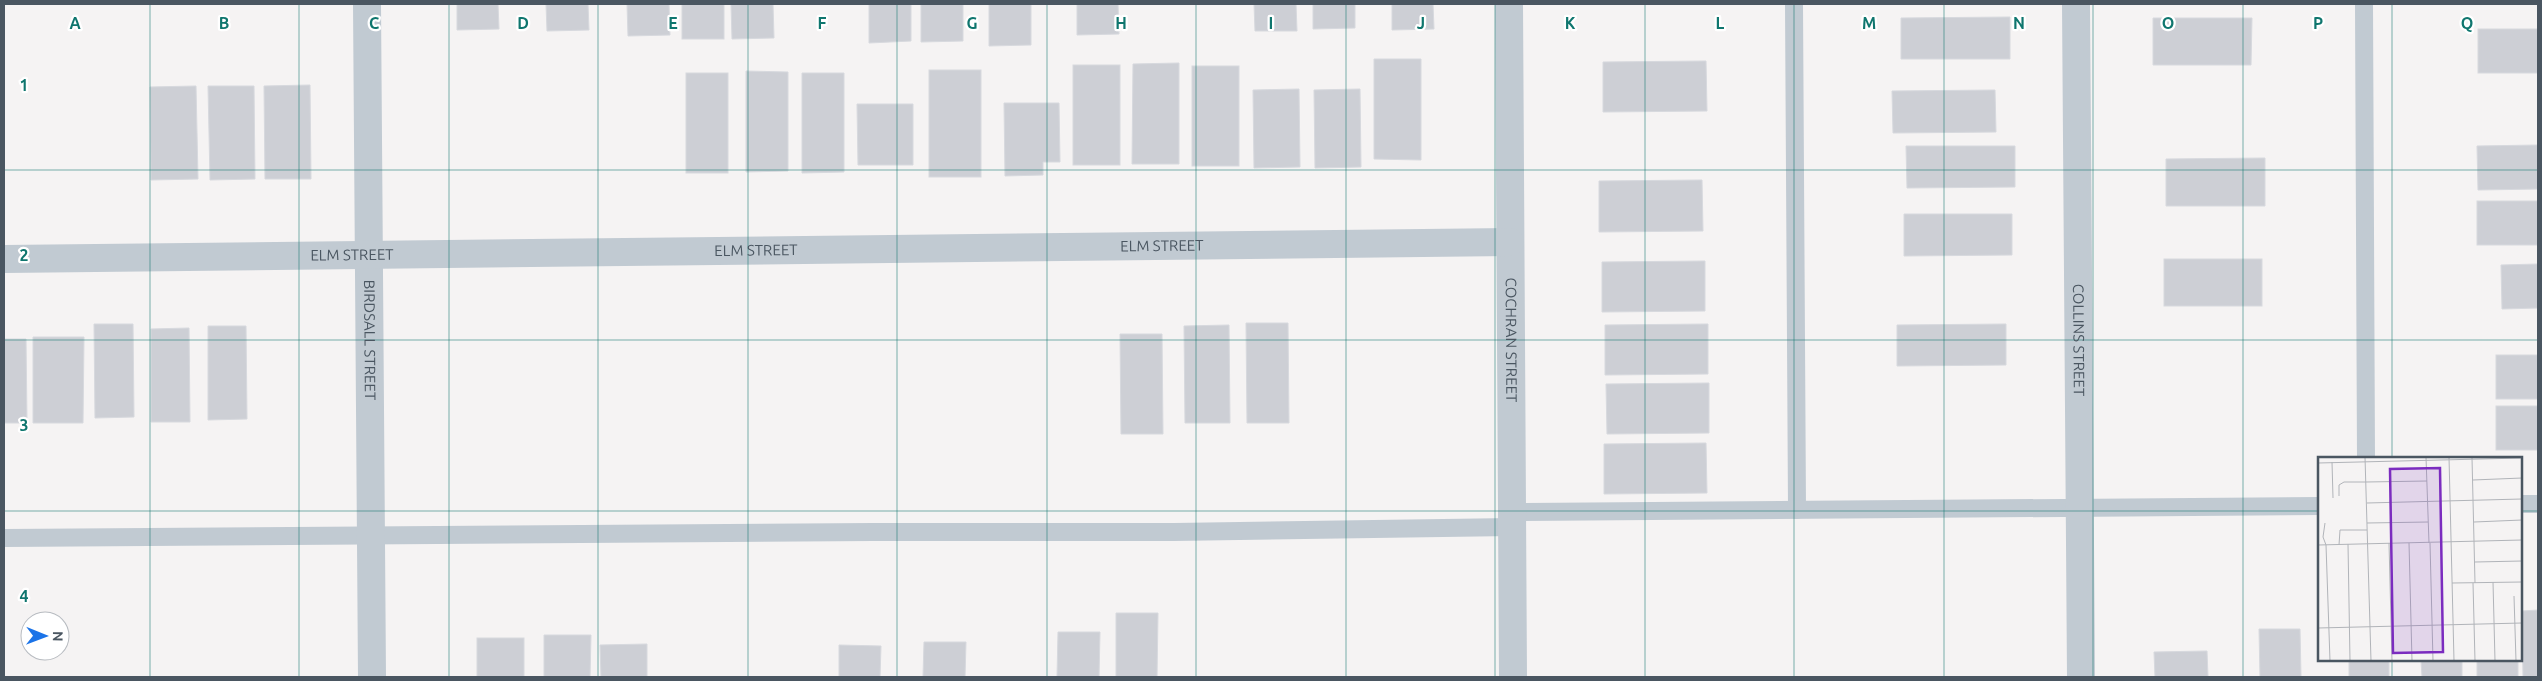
<svg xmlns="http://www.w3.org/2000/svg" width="2542" height="681" font-family="Ubuntu,sans-serif">
<style>
.building{fill:#cdcfd5;stroke:#d7d9de}
.lines{fill:none;stroke-linecap:round;stroke-linejoin:round}
.service{stroke:#c1cad2;stroke-width:18}
.minor{stroke:#c1cad2;stroke-width:28}
.grid{fill:none;stroke:#0f766e;stroke-width:1;stroke-opacity:0.55}
.labels{text-anchor:middle;stroke-width:4.5;stroke-linejoin:round;paint-order:stroke}
.street-label{font-size:15px;fill:#4a5661;stroke:#fff}
.inset-road{fill:none;stroke:#b1b4b9;stroke-width:1}
.view{fill:#7b2cbf;fill-opacity:0.15;stroke:#7b2cbf;stroke-width:2.5}
.inset-edge{fill:none;stroke:#4a5661;stroke-width:2.5}
.grid-label{font-size:16px;text-anchor:middle;font-weight:bold;fill:#0f766e;stroke:#fff;stroke-width:4.5;stroke-linejoin:round;paint-order:stroke}
</style>
<rect width="100%" height="100%" fill="#f5f3f3"/>
<g class="building">
<path d="M 457,4 L 498,4 L 499,29 L 457,30 Z"/>
<path d="M 546,4 L 588,4 L 589,30 L 547,31 Z"/>
<path d="M 627,4 L 669,4 L 670,35 L 628,36 Z"/>
<rect x="682" y="4" width="42" height="35"/>
<path d="M 731,4 L 773,4 L 774,38 L 732,39 Z"/>
<path d="M 869,4 L 911,4 L 911,41 L 869,43 Z"/>
<path d="M 921,4 L 963,4 L 963,41 L 921,42 Z"/>
<path d="M 989,4 L 1031,4 L 1031,45 L 989,46 Z"/>
<path d="M 1077,4 L 1118,4 L 1119,34 L 1077,35 Z"/>
<path d="M 1254,4 L 1296,4 L 1297,31 L 1255,31 Z"/>
<path d="M 1313,4 L 1355,4 L 1355,28 L 1313,29 Z"/>
<path d="M 1392,4 L 1433,4 L 1434,29 L 1392,30 Z"/>
<path d="M 2010,17 L 2010,59 L 1901,59 L 1901,18 Z"/>
<path d="M 2153,18 L 2252,18 L 2251,65 L 2153,65 Z"/>
<rect x="2478" y="29" width="60" height="44"/>
<path d="M 1374,59 L 1421,59 L 1421,160 L 1374,159 Z"/>
<path d="M 1706,61 L 1707,111 L 1603,112 L 1603,62 Z"/>
<path d="M 1179,63 L 1179,164 L 1132,164 L 1133,64 Z"/>
<rect x="1073" y="65" width="47" height="100"/>
<rect x="1192" y="66" width="47" height="100"/>
<rect x="929" y="70" width="52" height="107"/>
<path d="M 746,71 L 788,72 L 788,171 L 746,172 Z"/>
<rect x="686" y="73" width="42" height="100"/>
<path d="M 802,73 L 844,73 L 844,172 L 802,173 Z"/>
<path d="M 310,85 L 311,179 L 265,179 L 264,86 Z"/>
<path d="M 196,86 L 198,179 L 151,180 L 150,87 Z"/>
<path d="M 208,86 L 254,86 L 255,179 L 210,180 Z"/>
<path d="M 1299,89 L 1300,167 L 1254,168 L 1253,90 Z"/>
<path d="M 1360,89 L 1361,167 L 1315,168 L 1314,90 Z"/>
<path d="M 1995,90 L 1996,132 L 1893,133 L 1892,91 Z"/>
<path d="M 1004,103 L 1059,103 L 1060,162 L 1043,162 L 1043,175 L 1005,176 Z"/>
<path d="M 857,104 L 913,104 L 913,165 L 858,165 Z"/>
<path d="M 2538,145 L 2538,189 L 2478,190 L 2477,146 Z"/>
<path d="M 1906,146 L 2015,146 L 2015,187 L 1907,188 Z"/>
<path d="M 2265,158 L 2265,206 L 2166,206 L 2166,159 Z"/>
<path d="M 1702,180 L 1703,231 L 1599,232 L 1599,181 Z"/>
<rect x="2477" y="201" width="61" height="44"/>
<path d="M 1904,214 L 2012,214 L 2012,255 L 1904,256 Z"/>
<rect x="2164" y="259" width="98" height="47"/>
<path d="M 1705,261 L 1705,311 L 1602,312 L 1602,262 Z"/>
<path d="M 2538,264 L 2538,308 L 2502,309 L 2501,265 Z"/>
<path d="M 1246,323 L 1288,323 L 1289,423 L 1247,423 Z"/>
<path d="M 94,324 L 133,324 L 134,417 L 95,418 Z"/>
<path d="M 1708,324 L 1708,374 L 1605,375 L 1605,325 Z"/>
<path d="M 2006,324 L 2006,365 L 1897,366 L 1897,325 Z"/>
<path d="M 1229,325 L 1230,423 L 1185,423 L 1184,326 Z"/>
<path d="M 208,326 L 246,326 L 247,419 L 208,420 Z"/>
<path d="M 189,328 L 190,422 L 151,422 L 151,329 Z"/>
<path d="M 1120,334 L 1162,334 L 1163,434 L 1121,434 Z"/>
<path d="M 33,337 L 84,337 L 83,423 L 33,423 Z"/>
<path d="M 4,339 L 26,339 L 27,423 L 4,423 Z"/>
<rect x="2496" y="355" width="42" height="44"/>
<path d="M 1709,383 L 1709,433 L 1607,434 L 1606,384 Z"/>
<rect x="2496" y="406" width="42" height="44"/>
<path d="M 1706,443 L 1707,493 L 1604,494 L 1604,444 Z"/>
<path d="M 2538,610 L 2538,677 L 2523,677 L 2522,611 Z"/>
<path d="M 1116,613 L 1158,613 L 1157,677 L 1116,677 Z"/>
<path d="M 2259,629 L 2300,629 L 2301,677 L 2260,677 Z"/>
<path d="M 1058,632 L 1100,632 L 1099,677 L 1057,677 Z"/>
<path d="M 544,635 L 591,635 L 590,677 L 544,677 Z"/>
<rect x="477" y="638" width="47" height="39"/>
<path d="M 924,642 L 966,642 L 965,677 L 923,677 Z"/>
<path d="M 647,644 L 647,677 L 601,677 L 600,645 Z"/>
<path d="M 839,645 L 881,646 L 880,677 L 839,677 Z"/>
<path d="M 2207,651 L 2208,677 L 2155,677 L 2154,652 Z"/>
<rect x="2349" y="660" width="40" height="17"/>
<path d="M 2421,660 L 2462,660 L 2462,677 L 2422,677 Z"/>
<rect x="2477" y="660" width="41" height="17"/>
</g>
<g class="lines">
<g class="service">
<path d="M 1794,4 L 1797,510"/>
<path d="M 2364,4 L 2366,458"/>
<path d="M 2521,504 L 2538,504"/>
<path d="M 1511,512 L 2320,506"/>
<path d="M 4,538 L 873,532 L 1174,532 L 1512,527"/>
</g>
<g class="minor">
<path id="s1" d="M 367,4 L 372,677"/>
<path id="s2" d="M 1509,4 L 1513,677"/>
<path id="s3" d="M 2076,4 L 2081,677"/>
<path id="s4" d="M 4,259 L 1510,242"/>
</g>
</g>
<path class="grid" d="M 150,4 L 150,677M 299,4 L 299,677M 449,4 L 449,677M 598,4 L 598,677M 748,4 L 748,677M 897,4 L 897,677M 1047,4 L 1047,677M 1196,4 L 1196,677M 1346,4 L 1346,677M 1495,4 L 1495,677M 1645,4 L 1645,677M 1794,4 L 1794,677M 1944,4 L 1944,677M 2093,4 L 2093,677M 2243,4 L 2243,677M 2392,4 L 2392,458M 4,170 L 2538,170M 4,340 L 2538,340M 4,511 L 2320,511M 2521,511 L 2538,511M 2392,660 L 2392,677"/>
<g class="labels">
<g class="street-label">
<text dy="5" stroke="none"><textPath href="#s4" startOffset="1158">ELM STREET</textPath></text>
<text dy="5" stroke="none"><textPath href="#s4" startOffset="752">ELM STREET</textPath></text>
<text dy="5" stroke="none"><textPath href="#s4" startOffset="348">ELM STREET</textPath></text>
<text dy="5" stroke="none"><textPath href="#s1" startOffset="336">BIRDSALL STREET</textPath></text>
<text dy="5" stroke="none"><textPath href="#s2" startOffset="336">COCHRAN STREET</textPath></text>
<text dy="5" stroke="none"><textPath href="#s3" startOffset="336">COLLINS STREET</textPath></text>
</g>
</g>
<g transform="translate(2318 457)">
<rect width="204" height="204" fill="#f5f3f3"/>
<path class="inset-road" d="M 47,0 L 53,204M 108,0 L 111,86M 131,0 L 136,204M 154,1 L 157,126M 14,5 L 15,41M 0,6 L 204,1M 155,23 L 204,21M 48,25 L 109,24M 21,39 L 21,28 L 26,25 L 48,25M 49,46 L 204,42M 156,65 L 204,63M 7,66 L 5,80 L 8,88 L 12,204M 49,66 L 110,65M 71,86 L 74,204M 91,86 L 94,204M 112,86 L 115,204M 30,87 L 32,204M 0,88 L 204,83M 21,88 L 22,73 L 49,73M 157,105 L 204,104M 175,125 L 177,204M 134,126 L 204,125M 155,126 L 157,204M 196,139 L 198,204M 0,171 L 204,166"/>
<path class="view" d="M 122,11 L 125,195 L 75,196 L 72,12 Z"/>
<rect width="204" height="204" class="inset-edge"/>
</g>
<g class="grid-label">
<text x="75" y="29">A</text>
<text x="224" y="29">B</text>
<text x="374" y="29">C</text>
<text x="523" y="29">D</text>
<text x="673" y="29">E</text>
<text x="822" y="29">F</text>
<text x="972" y="29">G</text>
<text x="1121" y="29">H</text>
<text x="1271" y="29">I</text>
<text x="1421" y="29">J</text>
<text x="1570" y="29">K</text>
<text x="1720" y="29">L</text>
<text x="1869" y="29">M</text>
<text x="2019" y="29">N</text>
<text x="2168" y="29">O</text>
<text x="2318" y="29">P</text>
<text x="2467" y="29">Q</text>
<text x="24" y="91">1</text>
<text x="24" y="261">2</text>
<text x="24" y="431">3</text>
<text x="24" y="602">4</text>
</g>
<rect width="2542" height="681" fill="none" stroke="#4a5661" stroke-width="10"/>
<g transform="translate(45 636) rotate(91)"><circle r="24" fill="#ffffff" stroke="#b7bbc0"/>
<path d="M0-4L9 19L0 12L-9 19Z" fill="#1a73e8"/>
<text y="-8" font-size="14" font-weight="bold" text-anchor="middle" fill="#4a5661">N</text>
</g>
</svg>
